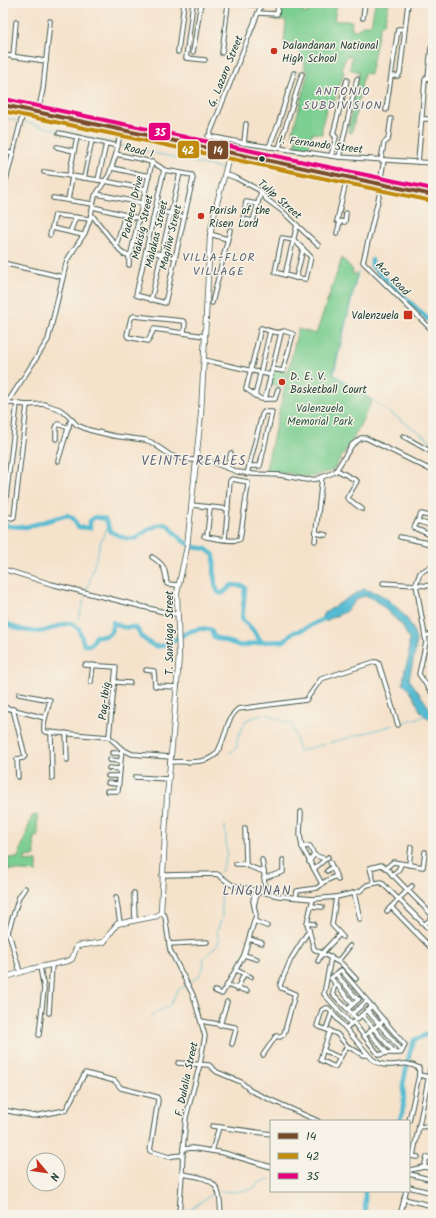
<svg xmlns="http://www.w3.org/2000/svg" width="436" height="1218" font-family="Kalam,sans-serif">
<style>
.green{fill:#7bce91;stroke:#4d8662}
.water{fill:#54bbd2;stroke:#3a7c83}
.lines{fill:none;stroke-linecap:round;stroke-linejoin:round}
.stream{stroke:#54bbd2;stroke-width:1}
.river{stroke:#54bbd2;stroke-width:4.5}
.minor-casing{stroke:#3f564b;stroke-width:5.5}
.major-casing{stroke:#3f564b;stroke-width:6}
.highway-casing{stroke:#3f564b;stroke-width:7}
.minor{stroke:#fff;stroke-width:3.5}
.major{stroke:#fff;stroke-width:4.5}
.highway{stroke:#fff;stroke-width:5}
.bus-1-casing{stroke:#f7f3e8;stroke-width:7}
.bus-2-casing{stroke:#f7f3e8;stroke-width:7}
.bus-3-casing{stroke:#f7f3e8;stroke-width:7}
.bus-1{stroke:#7a4b2a;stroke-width:4}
.bus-2{stroke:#c18c0d;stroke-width:4}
.bus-3{stroke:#e5007d;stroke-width:4}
.poi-dot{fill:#c8321e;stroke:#f7f3e8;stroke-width:1.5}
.bus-dot{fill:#1f3d34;stroke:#f7f3e8;stroke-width:1.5}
.labels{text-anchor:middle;stroke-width:3;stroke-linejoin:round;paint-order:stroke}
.poi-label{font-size:11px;fill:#1f3d34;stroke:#f7f3e8;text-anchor:start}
.street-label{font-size:11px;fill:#1f3d34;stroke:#f7f3e8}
.park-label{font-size:11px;fill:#315a47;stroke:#f7f3e8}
.neighbourhood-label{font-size:12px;letter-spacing:1px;fill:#606675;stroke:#f7f3e8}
.quarter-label{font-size:13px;letter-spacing:1px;fill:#606675;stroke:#f7f3e8}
.line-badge{stroke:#f7f3e8;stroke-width:1.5}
.badge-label{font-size:11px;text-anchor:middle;font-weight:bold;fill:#fff}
</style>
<rect width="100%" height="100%" fill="#f7f3e8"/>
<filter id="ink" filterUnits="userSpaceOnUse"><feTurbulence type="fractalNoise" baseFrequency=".025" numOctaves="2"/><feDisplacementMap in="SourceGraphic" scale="8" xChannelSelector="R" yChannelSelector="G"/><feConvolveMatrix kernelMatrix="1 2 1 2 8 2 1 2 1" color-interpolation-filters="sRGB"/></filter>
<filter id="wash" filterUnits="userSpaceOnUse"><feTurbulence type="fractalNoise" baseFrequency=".012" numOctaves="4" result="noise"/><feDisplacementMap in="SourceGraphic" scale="16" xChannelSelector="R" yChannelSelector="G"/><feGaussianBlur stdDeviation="0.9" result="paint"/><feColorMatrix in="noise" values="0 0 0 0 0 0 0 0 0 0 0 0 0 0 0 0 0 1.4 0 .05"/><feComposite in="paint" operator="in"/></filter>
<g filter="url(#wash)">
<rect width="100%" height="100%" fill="#f5e2cb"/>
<g class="green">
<path d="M 282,3 L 303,3 L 302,13 L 308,13 L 309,3 L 337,3 L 334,19 L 336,21 L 352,21 L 351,25 L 353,30 L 357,30 L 363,25 L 371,25 L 375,3 L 389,3 L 384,24 L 380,26 L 370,74 L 364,73 L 352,133 L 348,132 L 359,72 L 350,69 L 352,57 L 347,56 L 342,67 L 344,73 L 335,100 L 329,102 C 326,112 321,123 322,134 L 312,133 L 308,150 L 297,149 L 297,146 L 295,145 L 297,137 L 292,135 L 308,72 L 304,68 L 305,62 L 299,60 L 301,46 L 284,43 L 286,20 L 275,20 L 275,16 L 280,15 Z"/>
<path d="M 342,258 L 353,270 L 352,273 L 357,275 L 333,374 L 372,401 L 353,439 L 333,470 L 315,476 L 308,477 L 287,473 L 265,473 L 298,329 L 316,334 Z"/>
<path d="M 273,367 L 287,370 L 283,387 L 269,384 Z"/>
<path d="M 37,815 L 38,836 L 34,837 L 35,856 L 25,857 L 25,862 L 37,861 L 37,872 L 8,870 L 8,858 L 18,858 L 32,816 Z"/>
</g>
<path class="water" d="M 364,589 C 369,591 376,592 381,595 C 397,605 417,625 416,645 C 415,656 411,668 409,679 L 433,713 L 433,720 C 415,713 421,705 411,693 C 409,689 405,687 403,683 L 405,669 L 409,657 L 409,639 L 402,625 L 379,603 L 370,597 L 365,596 L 358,598 L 345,612 L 329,619 L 326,622 L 322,617 L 323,614 L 349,597 Z"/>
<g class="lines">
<g class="stream">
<path d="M 3,118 L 20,121"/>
<path d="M 24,122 L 116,144"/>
<path d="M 120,145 L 223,169"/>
<path d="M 371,266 L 372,266"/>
<path d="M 358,272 L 334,374 L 433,442"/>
<path d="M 87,590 L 101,541 L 108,526"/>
<path d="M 76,626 L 85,597"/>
<path d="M 267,714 L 292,725 L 299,751 L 325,744"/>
<path d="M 401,723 L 425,716"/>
<path d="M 329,743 L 394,725"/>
<path d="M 230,753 L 237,747 L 237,740 L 246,720 L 262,715"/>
<path d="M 221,872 L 227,854 L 225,826"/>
<path d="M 191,982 L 199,976 L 204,966 L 203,961 L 204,958 L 217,945 L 219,941 L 217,931 L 222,918 L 221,887 L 220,878"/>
<path d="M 150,1018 C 161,1006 170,1013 176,992 L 186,985"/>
<path d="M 220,1191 L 235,1192 L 252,1189 L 261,1182 L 271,1179"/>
<path d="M 180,1213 L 191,1209 L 215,1192"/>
</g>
<g class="river">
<path d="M 372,260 L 372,266 L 433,324"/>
<path d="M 3,521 L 8,526 L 26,527 L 67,515 L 73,518 L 78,527 L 90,528 L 90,521 L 95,517 L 105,519 L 111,532 L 125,538 L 135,539 L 147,530 L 158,525 L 167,524 L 183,541 L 195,547 L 206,549 L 214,555 C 215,566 212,585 219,593 L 223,593 L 232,585 L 243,586 L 245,588 L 242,620 C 252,626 254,634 262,642"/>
<path d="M 3,619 C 9,629 33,633 44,631 C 53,629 61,624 71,623 L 79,629 L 84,645 L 91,645 L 96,636 L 106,636 L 111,632 L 113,622 C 116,624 120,627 124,627 C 128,628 132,626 136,628 C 139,630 139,633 141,636 C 144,639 152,646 156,646 C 170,649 188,623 211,630 L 214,637 L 241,646 L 262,642 L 284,641 L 292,633 L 302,630 L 329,616"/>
<path d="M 399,1121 L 402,1114 L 404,1098 L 403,1085 L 410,1051 L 414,1040 L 433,1032"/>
<path d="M 365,1215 L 365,1191"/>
</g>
</g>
</g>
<g filter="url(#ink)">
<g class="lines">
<defs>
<g id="minor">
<path d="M 193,3 L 186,58 L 205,60"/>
<path d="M 211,3 L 261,5"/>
<path d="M 304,6 L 304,3"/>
<path d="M 258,13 L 277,14 L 278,3"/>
<path d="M 363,18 L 365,3"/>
<path d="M 178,52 L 184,3"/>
<path d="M 193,52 L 201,3"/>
<path d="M 222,53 L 228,4"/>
<path d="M 3,55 L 46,61"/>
<path d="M 13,57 L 16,22"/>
<path d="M 392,76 L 398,76 L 400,73 L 408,3"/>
<path d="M 428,78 L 431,48"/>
<path d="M 386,110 L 398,29 L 405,29"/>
<path d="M 38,112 L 43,89 L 50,21"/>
<path d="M 422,119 L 432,119 L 433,117"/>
<path d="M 59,133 L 118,146"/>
<path d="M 208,136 L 244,143 L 339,157 L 433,163"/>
<path d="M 244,143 L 246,124"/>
<path d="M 205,146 L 262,3"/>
<path d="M 57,147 L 74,151"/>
<path d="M 269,147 L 278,125 L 294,73"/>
<path d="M 279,148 L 302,74"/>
<path d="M 3,151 L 13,154"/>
<path d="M 116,154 C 132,158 152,159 164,170"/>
<path d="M 331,156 L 336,137 L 333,134 L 347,80"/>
<path d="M 339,157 L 357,79"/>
<path d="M 381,160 L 384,143 L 388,140 L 391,119"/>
<path d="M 418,162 L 425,80 L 426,78 L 433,78"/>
<path d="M 112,168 L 149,176"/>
<path d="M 164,170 L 192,175 L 193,178 L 165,303 L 136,295 Z"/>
<path d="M 44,172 L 105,181 L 145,189"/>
<path d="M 225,174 L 236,178 L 259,190 L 266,199 L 281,210 L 318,245"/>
<path d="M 69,176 L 77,137"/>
<path d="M 84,178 L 92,140"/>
<path d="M 98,180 L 106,144"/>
<path d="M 380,183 L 384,160"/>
<path d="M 382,184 L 363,262 L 433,331"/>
<path d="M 3,192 L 24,109"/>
<path d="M 97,194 L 142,203"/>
<path d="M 53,198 L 93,204"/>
<path d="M 68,200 L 72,177"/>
<path d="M 257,204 L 246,202 L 243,219 L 253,221 L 261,192"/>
<path d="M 93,207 L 138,218"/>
<path d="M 155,210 L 184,217"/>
<path d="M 346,213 L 345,222 L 337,221 L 347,177"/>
<path d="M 91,214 L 123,254 L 129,255"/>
<path d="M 52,228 L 83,235"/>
<path d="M 70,232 L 76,217"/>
<path d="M 337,233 L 340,222"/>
<path d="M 210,234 L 227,239"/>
<path d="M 50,235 L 55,215 L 90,219"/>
<path d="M 282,238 L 294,240 L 311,257 L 306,279 L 296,278 L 275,272 Z"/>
<path d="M 116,246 L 125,215"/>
<path d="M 146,251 L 175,257"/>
<path d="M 3,263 L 63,277"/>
<path d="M 129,265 L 129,255 L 131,253 L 152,162"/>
<path d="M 285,275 L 297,225"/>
<path d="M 296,278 L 303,249"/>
<path d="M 151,300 L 180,173"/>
<path d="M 212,303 L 230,230"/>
<path d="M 184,333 L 185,323 L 183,321 L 134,316 L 131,318 L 127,335 L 128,337 L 148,341 L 154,329 L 205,336"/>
<path d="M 204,360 L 271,375"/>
<path d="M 272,369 L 283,371 L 293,334 L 284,331 C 277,335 268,330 261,328 L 246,389 L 261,399 L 275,399 L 278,389"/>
<path d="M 255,396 L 270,331"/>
<path d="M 265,399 L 281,333"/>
<path d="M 3,402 L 27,405 L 44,404 L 59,409 L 66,414 L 77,425 L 89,430 L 114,436 L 145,440 L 151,442 L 170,455 L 179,458 L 192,460 L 206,460 L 238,472 L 253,474 L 280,475 L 307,480 L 317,479 L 335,472 L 352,445 L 361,438 L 366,438 L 433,471"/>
<path d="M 7,403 L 48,340 L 67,260 L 85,233 L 90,219 L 95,196 L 109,175 L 116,154 L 121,129"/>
<path d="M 17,404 L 4,515 L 12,518 L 14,517 L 27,405"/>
<path d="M 403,436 L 433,453"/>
<path d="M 56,439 L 56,428 L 58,424 L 69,428"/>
<path d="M 58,461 L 70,422 L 72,420"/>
<path d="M 227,468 L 231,453"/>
<path d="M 337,470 L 357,481 L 347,498 L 362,509"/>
<path d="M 247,474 L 249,466 L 262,415 L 264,412 L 272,412 L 260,466 L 249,466"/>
<path d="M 192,505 L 228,509"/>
<path d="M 433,517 L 421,514 L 414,528 L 433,536"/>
<path d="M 417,521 L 433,526"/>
<path d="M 316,533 L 326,535"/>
<path d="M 204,536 L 207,537 C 215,538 234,543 240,539 L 248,485 L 248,482 L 232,479 L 230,481 L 225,539"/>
<path d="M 207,537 L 210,507"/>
<path d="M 400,537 L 423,542 L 433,545"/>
<path d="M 315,541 L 322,477"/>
<path d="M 152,557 C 165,565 165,569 167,584 L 178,585"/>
<path d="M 433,565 L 420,573 L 416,584 L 425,636 L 426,642 L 419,674 L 433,695"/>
<path d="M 3,569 L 51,584 L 168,613 L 177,614"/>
<path d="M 383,583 L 433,586"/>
<path d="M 425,636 L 433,634"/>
<path d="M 85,665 L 116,667 L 109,737"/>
<path d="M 146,670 L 154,671 L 155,686 L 177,687"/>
<path d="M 91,682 L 93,665"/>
<path d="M 115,682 L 130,683"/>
<path d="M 19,694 L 50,700 L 44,723 L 44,731 L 46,732 L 109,737 L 122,749 L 132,754 L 171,757"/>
<path d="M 3,707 L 45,718"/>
<path d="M 13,709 L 25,756 L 23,758 L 17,759 L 18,777"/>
<path d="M 51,732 L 52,778"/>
<path d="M 66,733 L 67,760"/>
<path d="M 112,753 L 121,753"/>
<path d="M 110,760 L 120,761"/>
<path d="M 170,762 C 184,761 205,765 216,754 C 221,748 223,738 226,731 C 228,722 231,715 238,709 L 306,700 L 321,679 L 374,662 L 377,662 L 379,664 L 398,725"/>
<path d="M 109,768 L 120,769"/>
<path d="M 108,776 L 119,776"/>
<path d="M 135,777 L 168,779"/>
<path d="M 108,783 L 118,784"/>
<path d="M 107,791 L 118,791 L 122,749"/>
<path d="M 245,828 L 246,865"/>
<path d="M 302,847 L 310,846 L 314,855 L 309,862"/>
<path d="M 314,855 L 325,859"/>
<path d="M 262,860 L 264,872 L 265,892"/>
<path d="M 330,862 L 338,880"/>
<path d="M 236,864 L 243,864 L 264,872"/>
<path d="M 409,865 L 411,847"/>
<path d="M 386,868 L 393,862 L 423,867 L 425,852"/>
<path d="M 314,869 L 328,857"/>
<path d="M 327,871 L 332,867"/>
<path d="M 162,875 L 217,874 L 232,885 L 279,896 L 313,899 L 336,897 L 354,893 L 360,891 L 367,885 L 381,882 L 433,933"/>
<path d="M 392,876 L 399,869 L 401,864"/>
<path d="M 264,878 L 283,872 L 283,860"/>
<path d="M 322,883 L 336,876"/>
<path d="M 374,883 L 370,868 L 381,865 L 386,868 L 432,915 L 432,918 L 425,924"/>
<path d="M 134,893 L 135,920"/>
<path d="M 354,893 L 360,919"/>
<path d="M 116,897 L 120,923"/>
<path d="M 296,897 L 297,891 L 317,888 L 322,884 L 302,847 L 300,835 L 301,812"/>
<path d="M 336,897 L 332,925 L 343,937"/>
<path d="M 313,899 L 307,923 L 314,949 L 342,964 L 356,979"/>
<path d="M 254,905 L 258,891"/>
<path d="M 311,906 L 322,907"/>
<path d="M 391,907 L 433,950"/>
<path d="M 387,911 L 412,886"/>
<path d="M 161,912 L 165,916 L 170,950 L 193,995 L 205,1036 L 200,1064 L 186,1117 L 183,1149 L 182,1174 L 179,1215"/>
<path d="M 254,921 L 267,926"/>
<path d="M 307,923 L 314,924"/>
<path d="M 3,930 L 8,932 L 10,937 L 20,972"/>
<path d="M 8,932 L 19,897 L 25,888"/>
<path d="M 249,939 L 262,943"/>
<path d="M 169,944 L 207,942"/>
<path d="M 244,955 L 257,959"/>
<path d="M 331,957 L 324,994 L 351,1024 L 346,1028"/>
<path d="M 318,961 L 323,952 L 339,935"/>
<path d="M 338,961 L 350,946"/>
<path d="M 3,967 L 6,976"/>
<path d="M 236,970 L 251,977"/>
<path d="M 336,974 L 358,1000"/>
<path d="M 335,984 L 333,992 L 333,994 L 357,1019"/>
<path d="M 227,985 L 247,991"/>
<path d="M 237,989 L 244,974"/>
<path d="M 215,991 L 222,994 L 244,955 L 256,915 L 253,901 L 255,890"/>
<path d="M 353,1004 L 331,978 L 341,970 L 405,1045 L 401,1053 L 387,1053 L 379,1055 L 364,1036"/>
<path d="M 348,1009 L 359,999"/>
<path d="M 367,1010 L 402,1051"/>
<path d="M 49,1013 L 52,965"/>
<path d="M 352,1014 L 367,1001"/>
<path d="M 362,1015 L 395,1053"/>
<path d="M 356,1020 L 372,1006"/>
<path d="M 201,1021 L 235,1027 L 236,1029 L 232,1044"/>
<path d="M 353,1022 L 364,1036 L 384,1020"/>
<path d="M 220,1025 L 227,1002"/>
<path d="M 326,1029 L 332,1012"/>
<path d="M 330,1030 L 320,1060 L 335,1067 L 347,1046"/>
<path d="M 369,1032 L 387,1053"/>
<path d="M 39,1035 L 44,989 L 40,967"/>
<path d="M 323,1050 L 340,1058"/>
<path d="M 263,1055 L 276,1036 L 280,1037 L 284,1034 L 295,994 L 281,988 L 280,985 L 291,959 L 309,930"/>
<path d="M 368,1055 L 363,1055 L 347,1046 L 337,1034 L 317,1026 L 322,1010 L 326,1008 L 328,1008 L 372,1059 C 376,1062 381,1065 387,1065 C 400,1066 405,1060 419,1068 L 419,1075 L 409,1121"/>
<path d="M 178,1063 L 209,1065 L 217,1072 L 241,1082 L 251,1091 L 318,1121"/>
<path d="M 419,1075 L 433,1078"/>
<path d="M 3,1110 L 34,1116 L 66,1110 L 85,1073 L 115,1081 L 121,1088 L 157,1097 L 158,1100 L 150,1151 L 169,1157 L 173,1156 L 183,1155"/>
<path d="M 212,1126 L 271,1134"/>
<path d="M 419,1127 L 429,1126 L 433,1114"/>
<path d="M 183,1149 L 193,1148 L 224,1153 L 271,1167"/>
<path d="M 212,1151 L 219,1127"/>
<path d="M 409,1156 L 418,1157"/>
<path d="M 413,1156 L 431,1065"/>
<path d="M 424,1167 L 427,1157 L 433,1159"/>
<path d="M 409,1172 L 410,1170 L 424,1167 L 433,1169"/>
<path d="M 182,1174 C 194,1176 211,1177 217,1189 C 221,1196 220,1207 221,1215"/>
<path d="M 409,1174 L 433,1180"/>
<path d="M 409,1187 L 433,1193"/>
<path d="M 406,1191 L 401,1212 L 415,1215"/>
<path d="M 404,1199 L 433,1206"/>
</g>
<path id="major" d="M 3,978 L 31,969 L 68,961 L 72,959 L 77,946 L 104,942 L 117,924 L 157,916 L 161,912 L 167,797 L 173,734 L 179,656 L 177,593 L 187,547 L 201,414 L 210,237 C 214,208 224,180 230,152"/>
<path id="highway" d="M 3,105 L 433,195"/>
</defs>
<use href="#minor" class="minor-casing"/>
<use href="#major" class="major-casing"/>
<use href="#highway" class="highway-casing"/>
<use href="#minor" class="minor"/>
<use href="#major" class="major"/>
<use href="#highway" class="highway"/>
<defs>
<path id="bus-1" d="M 3,105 L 433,195"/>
<path id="bus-2" d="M 3,111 L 432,201"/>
<path id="bus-3" d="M 4,99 L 433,189"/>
</defs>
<use href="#bus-1" class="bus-1-casing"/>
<use href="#bus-2" class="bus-2-casing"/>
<use href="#bus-3" class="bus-3-casing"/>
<use href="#bus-1" class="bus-1"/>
<use href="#bus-2" class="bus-2"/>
<use href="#bus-3" class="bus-3"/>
</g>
</g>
<g class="poi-dot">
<circle cx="274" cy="51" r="4"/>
<circle cx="201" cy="216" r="4"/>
<rect x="403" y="310" width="10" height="10" rx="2"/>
<circle cx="282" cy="382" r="4"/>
</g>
<circle class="bus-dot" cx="262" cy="159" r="3.5"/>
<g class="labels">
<g class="poi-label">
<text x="282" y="49">Dalandanan National<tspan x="282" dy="13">High School</tspan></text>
<text x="209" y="214">Parish of the<tspan x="209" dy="13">Risen Lord</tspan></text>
<text x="399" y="319" text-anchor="end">Valenzuela</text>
<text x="290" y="380">D. E. V.<tspan x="290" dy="13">Basketball Court</tspan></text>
</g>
<g class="street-label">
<text transform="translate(225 71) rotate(-68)" y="4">G. Lazaro Street</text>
<text transform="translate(321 144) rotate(7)" y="4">I. Fernando Street</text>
<text transform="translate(139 150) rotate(14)" y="4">Road 1</text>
<text transform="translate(280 199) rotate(41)" y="4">Tulip Street</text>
<text transform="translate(132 207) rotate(-77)" y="4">Pacheco Drive</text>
<text transform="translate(142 227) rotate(-78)" y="4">Makisig Street</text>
<text transform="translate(156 234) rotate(-77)" y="4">Malakas Street</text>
<text transform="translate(170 237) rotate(-77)" y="4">Magiliw Street</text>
<text transform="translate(393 278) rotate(45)" y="4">Aca Road</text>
<text transform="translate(169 633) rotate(-90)" y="4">T. Santiago Street</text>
<text transform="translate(104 701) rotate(-84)" y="4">Pag-Ibig</text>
<text transform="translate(186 1079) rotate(-78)" y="4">F. Dulalia Street</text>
</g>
<g class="park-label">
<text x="320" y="412">Valenzuela<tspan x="320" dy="13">Memorial Park</tspan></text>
</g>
<g class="neighbourhood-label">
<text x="343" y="95">ANTONIO<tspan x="343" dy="14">SUBDIVISION</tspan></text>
<text x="219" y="261">VILLA-FLOR<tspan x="219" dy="14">VILLAGE</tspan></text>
</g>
<g class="quarter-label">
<text x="194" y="465">VEINTE REALES</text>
<text x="257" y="895">LINGUNAN</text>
</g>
</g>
<g class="line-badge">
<rect x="148" y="122" width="23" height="19" rx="4" fill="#e5007d"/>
<rect x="177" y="140" width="23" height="19" rx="4" fill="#c18c0d"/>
<rect x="207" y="140" width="22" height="20" rx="4" fill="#7a4b2a"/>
</g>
<g class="badge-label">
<text x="160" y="136">35</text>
<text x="188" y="154">42</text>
<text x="218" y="154">14</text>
</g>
<rect width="436" height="1218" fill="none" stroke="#f7f3e8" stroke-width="16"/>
<rect x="270" y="1120" width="140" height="72" fill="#f7f3e8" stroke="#a1aaa0"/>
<rect x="278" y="1133" width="20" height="6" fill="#7a4b2a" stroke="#a1aaa0"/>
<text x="306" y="1140" font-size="12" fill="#1f3d34">14</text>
<rect x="278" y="1153" width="20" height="6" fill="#c18c0d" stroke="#a1aaa0"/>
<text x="306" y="1160" font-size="12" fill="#1f3d34">42</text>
<rect x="278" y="1173" width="20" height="6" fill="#e5007d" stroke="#a1aaa0"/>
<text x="306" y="1180" font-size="12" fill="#1f3d34">35</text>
<g transform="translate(46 1172) rotate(119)"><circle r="19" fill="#f7f3e8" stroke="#a1aaa0"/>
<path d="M0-3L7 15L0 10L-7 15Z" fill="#c8321e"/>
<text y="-6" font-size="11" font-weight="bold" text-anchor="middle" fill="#1f3d34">N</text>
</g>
</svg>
